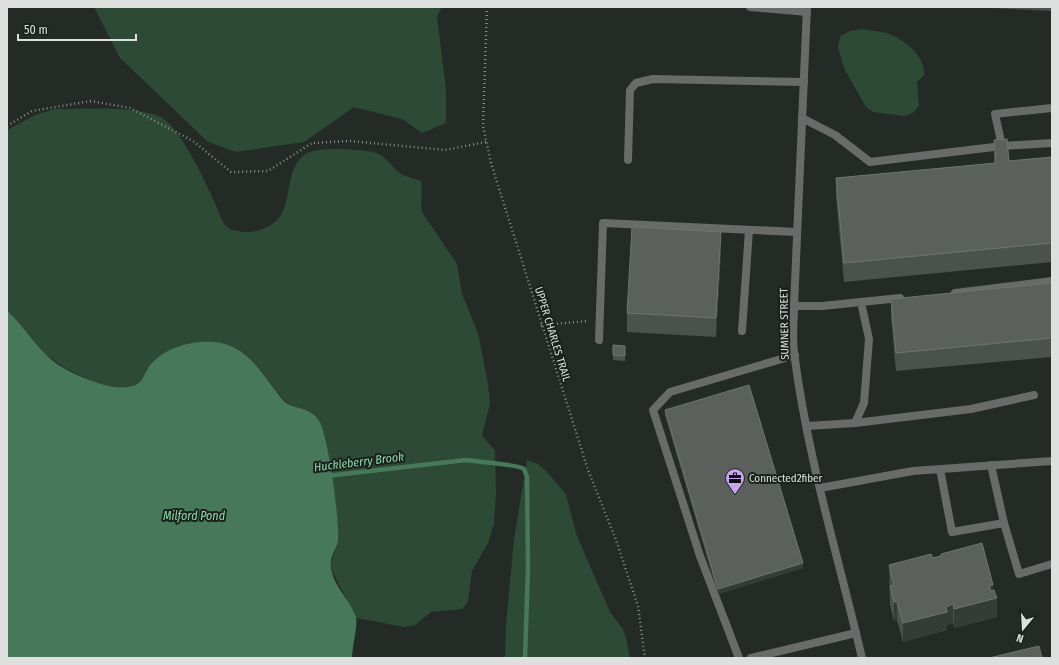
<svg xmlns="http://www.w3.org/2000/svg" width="1059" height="665" font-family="'Fira Sans Condensed',sans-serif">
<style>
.green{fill:#2d4a37}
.water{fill:#477859}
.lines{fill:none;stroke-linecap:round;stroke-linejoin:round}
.stream{stroke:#477859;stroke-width:4.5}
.path{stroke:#898d8a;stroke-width:2.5;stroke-dasharray:1 3;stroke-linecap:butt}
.service{stroke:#686b69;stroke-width:8}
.tertiary{stroke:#686b69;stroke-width:8}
.wall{fill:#4b514d}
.shaded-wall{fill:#353b37}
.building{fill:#5b605d;stroke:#6f7471}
.labels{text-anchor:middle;stroke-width:4;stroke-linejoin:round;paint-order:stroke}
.street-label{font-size:11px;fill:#dde0de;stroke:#1a201c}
.poi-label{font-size:11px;fill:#dde0de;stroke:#1a201c;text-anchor:start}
.water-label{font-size:12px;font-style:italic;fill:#90dcab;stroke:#1a201c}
</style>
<rect width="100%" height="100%" fill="#242a26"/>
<g class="green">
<path d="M 94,7 L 442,7 L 437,16 L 446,90 L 446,123 L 422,133 L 402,119 L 354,107 L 304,142 L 236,152 L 208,142 L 120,58 Z"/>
<path d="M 864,29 C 872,31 881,31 889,34 C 904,39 926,57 924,75 L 917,82 L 919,106 L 913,113 L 905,116 L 873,112 L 866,107 L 845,70 L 838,48 L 840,36 L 850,31 Z"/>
<path d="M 55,109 C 85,109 131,106 158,116 C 178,122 206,183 215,203 C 219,211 221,224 230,229 C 232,230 236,231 238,231 C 246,233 255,232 262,229 C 299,218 279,176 304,155 C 314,146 363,149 376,153 C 386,155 393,169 401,174 C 407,177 415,179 421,181 C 423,192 420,201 422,212 L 457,264 L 462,294 L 478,333 L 488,384 L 490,404 L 482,435 L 495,451 L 496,492 L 494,524 L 488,543 L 472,571 L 468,602 L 462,609 L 431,612 L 415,625 L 405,627 L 356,618 L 332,571 L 331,562 L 338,542 L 319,419 L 311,412 L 291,405 L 283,399 L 257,366 L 147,368 C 145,375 142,383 135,385 C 110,396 61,368 43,352 C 30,340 21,323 7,310 L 7,130 L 35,115 Z"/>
<path d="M 527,460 L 538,464 L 546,471 L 560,487 L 566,495 L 577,536 L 610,612 L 623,629 L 626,638 L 630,658 L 505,658 L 506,624 L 514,539 Z"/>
</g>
<path class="water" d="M 7,310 C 25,327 37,350 57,364 C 74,375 115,394 135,385 C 143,382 144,374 148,368 C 162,348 191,340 214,342 C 245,345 259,369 276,391 C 280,397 284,402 290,405 C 300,409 311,409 318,419 C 328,431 340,523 338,541 C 337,548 331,555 331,562 C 329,582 350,599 356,617 C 358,624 352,648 352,658 L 7,658 Z"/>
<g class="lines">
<path class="stream" d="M 326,476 L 466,460 C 478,462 518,464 524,469 L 527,477 L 528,567 L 525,658"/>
<g class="path">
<path d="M 487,7 L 483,126 L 491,163 L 588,470 L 616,540 L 638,606 L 645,658"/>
<path d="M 7,126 L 32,111 L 91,101 L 130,108 L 193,141 L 231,172 L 268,171 L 312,143 L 350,141 L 445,150 L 486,142"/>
<path d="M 541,325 L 589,321"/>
</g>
<g class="service">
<path d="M 750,7 L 807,12"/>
<path d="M 802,118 L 835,135 L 870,162 L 1002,146 L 995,114 L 1052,108"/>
<path d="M 1002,146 L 1052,143"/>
<path d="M 628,160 L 630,90 L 636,83 L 653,79 L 804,82"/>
<path d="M 955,293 L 1052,281"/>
<path d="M 794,306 L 822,306 L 900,298"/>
<path d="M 742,331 L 749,230"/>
<path d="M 599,340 L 603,223 L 797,232"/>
<path d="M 855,423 L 971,409 L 1034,395"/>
<path d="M 807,426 L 855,423 L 864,403 L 869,339 L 861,302"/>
<path d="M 991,465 L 1004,523"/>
<path d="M 940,469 L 952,532 L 1004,523 L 1019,574 L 1052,564"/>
<path d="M 820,488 L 913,471 L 1052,461"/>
<path d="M 739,658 L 700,556 L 653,410 L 670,392 L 795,355"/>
<path d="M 751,658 L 856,633"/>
</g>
<path class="tertiary" d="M 807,7 L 794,306 C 794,321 792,337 794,352 C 807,456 838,556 862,658"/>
</g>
<g class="wall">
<path d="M 969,7 L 1052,7 L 1052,11 Z"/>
<path d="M 994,140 L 1009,161 L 1052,157 L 1052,262 L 844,282 L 836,197 L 836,178 L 994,163 Z"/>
<path d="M 721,251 L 716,337 L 627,332 L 627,313 Z"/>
<path d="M 1052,283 L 1052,357 L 896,371 L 891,317 L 891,299 Z"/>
<path d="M 613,345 L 625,346 L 625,361 L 613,360 Z"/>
<path d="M 665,410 L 803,568 L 718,594 L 665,415 Z"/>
<path d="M 941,554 L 993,590 L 997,617 L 954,628 L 953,623 L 947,625 L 947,630 L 903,642 L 897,620 L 894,621 L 890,605 L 889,565 L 933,558 L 941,556 Z"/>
</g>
<g class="shaded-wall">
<path d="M 721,232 L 721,251 L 716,337 L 716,318 Z"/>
<path d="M 803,563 L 803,568 L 718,594 L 718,589 Z"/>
<path d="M 993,585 L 993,599 L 997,598 L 997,617 L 954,628 L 954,609 L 989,586 Z"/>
<path d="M 894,602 L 897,602 L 897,620 L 894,621 Z"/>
<path d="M 953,604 L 953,623 L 947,625 L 947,630 L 903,642 L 903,623 L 946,607 Z"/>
</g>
<g class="building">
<path d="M 1007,139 L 1009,161 L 1052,157 L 1052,243 L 844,263 L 836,178 L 996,163 L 994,140 Z"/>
<path d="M 632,227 L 721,232 L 716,318 L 627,313 Z"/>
<path d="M 1052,283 L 1052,338 L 896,353 L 891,299 Z"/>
<path d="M 613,345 L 625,346 L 625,356 L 613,355 Z"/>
<path d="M 749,385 L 803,563 L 718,589 L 665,410 Z"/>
<path d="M 982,543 L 993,585 L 989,586 L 991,591 L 994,590 L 997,598 L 954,609 L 953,604 L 946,607 L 947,612 L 903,623 L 897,602 L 894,602 L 890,586 L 894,585 L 889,565 L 931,554 L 933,558 L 941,556 L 941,554 Z"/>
<path d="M 1039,646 L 1042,658 L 989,658 Z"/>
</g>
<defs>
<symbol id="office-pin" viewBox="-11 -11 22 30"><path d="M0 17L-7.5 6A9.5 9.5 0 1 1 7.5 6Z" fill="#c8a6ef" stroke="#1a201c"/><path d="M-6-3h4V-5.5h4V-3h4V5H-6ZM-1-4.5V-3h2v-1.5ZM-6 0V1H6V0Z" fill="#111"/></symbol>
</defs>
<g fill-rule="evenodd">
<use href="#office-pin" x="724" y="467" width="22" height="30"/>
</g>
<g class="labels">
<g class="street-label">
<text transform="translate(784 324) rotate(-91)" y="4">SUMNER STREET</text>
<text transform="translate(553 334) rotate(73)" y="4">UPPER CHARLES TRAIL</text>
</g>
<g class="poi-label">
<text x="749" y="482">Connected2fiber</text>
</g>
<g class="water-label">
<text transform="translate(359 462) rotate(-7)" y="4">Huckleberry Brook</text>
<text x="194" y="520">Milford Pond</text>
</g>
</g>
<rect width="1059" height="665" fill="none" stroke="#dde0de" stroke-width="16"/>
<g transform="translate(1023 629) rotate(198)" stroke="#1a201c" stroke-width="3" paint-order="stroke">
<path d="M0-3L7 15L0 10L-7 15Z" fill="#dde0de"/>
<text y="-6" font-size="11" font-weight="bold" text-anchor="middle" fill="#dde0de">N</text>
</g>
<path d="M18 34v6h118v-6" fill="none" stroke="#dde0de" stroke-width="2"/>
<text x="24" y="34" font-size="12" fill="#dde0de" stroke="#1a201c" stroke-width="3" paint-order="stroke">50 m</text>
</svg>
